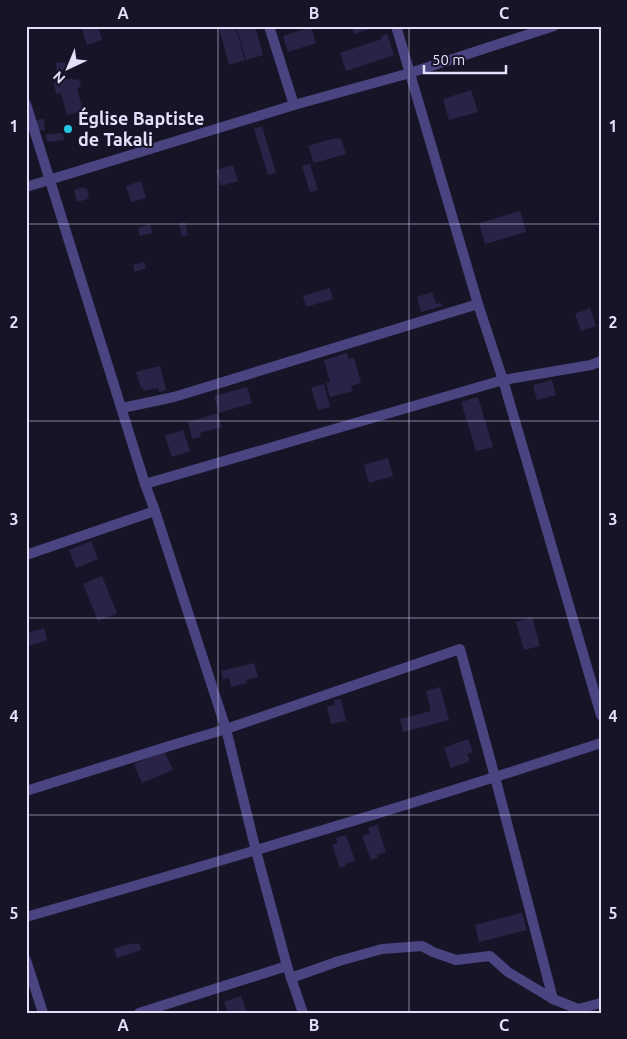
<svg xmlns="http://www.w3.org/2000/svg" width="627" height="1039" font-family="Ubuntu,sans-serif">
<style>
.building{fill:#2b2247}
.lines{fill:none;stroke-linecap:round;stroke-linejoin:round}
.street{stroke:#4a4581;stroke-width:10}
.grid{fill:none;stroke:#e4dffb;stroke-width:1;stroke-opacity:0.55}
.poi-dot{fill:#24c6e2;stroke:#181428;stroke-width:2}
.labels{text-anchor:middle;stroke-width:4;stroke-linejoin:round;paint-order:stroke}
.poi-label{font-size:18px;font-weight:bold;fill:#e4dffb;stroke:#181428;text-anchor:start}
.neatline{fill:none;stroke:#e4dffb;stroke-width:2}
.grid-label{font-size:16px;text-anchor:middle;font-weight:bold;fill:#e4dffb}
</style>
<rect width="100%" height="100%" fill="#181428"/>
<g class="building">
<path d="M 81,26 L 98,26 L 102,40 L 87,45 Z"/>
<path d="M 226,26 L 235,26 L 245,60 L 229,65 L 219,28 Z"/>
<path d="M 236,26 L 255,26 L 263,55 L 246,60 Z"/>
<path d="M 351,26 L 375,26 L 375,27 L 354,34 Z"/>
<path d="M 311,27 L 316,43 L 288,52 L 283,36 Z"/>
<path d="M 387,34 L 394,55 L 346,71 L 340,53 L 382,39 L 381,36 Z"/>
<path d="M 65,62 L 67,74 L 57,75 L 56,63 Z"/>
<path d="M 73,78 L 74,80 L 79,79 L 81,87 L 77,88 L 83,111 L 67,115 L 61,93 L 56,94 L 54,82 Z"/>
<path d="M 471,90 L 478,112 L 449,120 L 443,99 Z"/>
<path d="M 44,119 L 45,130 L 38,130 L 37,120 Z"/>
<path d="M 262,126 L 276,173 L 268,175 L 254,129 Z"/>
<path d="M 63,133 L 64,140 L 47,142 L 46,134 Z"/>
<path d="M 335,138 L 335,139 L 341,138 L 346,154 L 314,163 L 308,146 Z"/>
<path d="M 310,164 L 318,190 L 310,192 L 302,166 Z"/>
<path d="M 233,165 L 238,181 L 221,186 L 216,170 Z"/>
<path d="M 141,181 L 146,198 L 131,202 L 126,186 Z"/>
<path d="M 84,187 L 85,189 L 87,189 L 89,197 L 87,197 L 88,199 L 77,202 L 74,190 Z"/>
<path d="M 520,211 L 526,232 L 485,244 L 479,223 Z"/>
<path d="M 185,222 L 188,235 L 182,236 L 179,224 Z"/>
<path d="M 150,224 L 152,233 L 140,236 L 138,228 Z"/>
<path d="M 144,262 L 146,268 L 135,272 L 133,265 Z"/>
<path d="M 330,288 L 333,299 L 306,307 L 303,296 Z"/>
<path d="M 432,292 L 436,304 L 441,303 L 443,306 L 421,312 L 417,297 Z"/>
<path d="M 590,308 L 596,326 L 581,331 L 575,314 Z"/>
<path d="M 347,353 L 348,359 L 354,358 L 361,383 L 351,386 L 353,391 L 330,397 L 326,383 L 330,382 L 324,360 Z"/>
<path d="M 160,366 L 166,390 L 159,392 L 158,388 L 144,391 L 143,388 L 141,388 L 136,372 Z"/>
<path d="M 552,380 L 556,395 L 537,400 L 533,385 Z"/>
<path d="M 324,384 L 330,407 L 318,410 L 311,388 Z"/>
<path d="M 247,387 L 252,403 L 219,413 L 214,396 Z"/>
<path d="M 478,397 L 493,447 L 476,451 L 461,402 Z"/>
<path d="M 218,413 L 222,427 L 200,433 L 201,437 L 192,439 L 188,422 Z"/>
<path d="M 183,430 L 190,451 L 172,457 L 165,436 Z"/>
<path d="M 388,458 L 393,476 L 369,483 L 364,465 Z"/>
<path d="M 91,541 L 98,559 L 76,568 L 69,550 Z"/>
<path d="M 102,576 L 117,613 L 98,621 L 83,584 Z"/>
<path d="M 532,617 L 540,646 L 524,650 L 516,622 Z"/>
<path d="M 44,628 L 47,640 L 29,646 L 26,633 Z"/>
<path d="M 254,663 L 258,677 L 246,680 L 247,683 L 231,687 L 229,678 L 223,679 L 221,671 Z"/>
<path d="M 440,687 L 449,720 L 403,732 L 400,719 L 431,711 L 426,691 Z"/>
<path d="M 341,699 L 346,721 L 331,724 L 327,707 L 335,705 L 334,700 Z"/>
<path d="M 468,739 L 473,752 L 467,754 L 470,761 L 451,768 L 444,748 Z"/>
<path d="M 164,751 L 173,770 L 142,783 L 134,764 Z"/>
<path d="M 377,825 L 386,852 L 377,855 L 378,858 L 371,860 L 362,836 L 370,833 L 368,828 Z"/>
<path d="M 346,835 L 355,861 L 345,864 L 346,866 L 340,868 L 332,845 L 338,843 L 336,838 Z"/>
<path d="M 522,913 L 527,930 L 479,942 L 475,925 Z"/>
<path d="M 132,943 L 133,945 L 139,943 L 141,950 L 117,958 L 114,949 Z"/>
<path d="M 241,996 L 247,1013 L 228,1013 L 224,1002 Z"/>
</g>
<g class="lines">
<g class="street">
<path d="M 269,26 L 294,105"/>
<path d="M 396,26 L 478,304 L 503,380 L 601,715"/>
<path d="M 26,104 L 145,484 L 155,511 L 226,729 L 256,851 L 287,966 L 303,1013"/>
<path d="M 26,187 L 294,105 L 410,73 L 554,26"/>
<path d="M 122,408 L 174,397 L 478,304"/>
<path d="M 145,484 L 503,380 L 591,365 L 601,361"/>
<path d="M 26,555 L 155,511"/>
<path d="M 26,791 L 166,747 L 226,729 L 460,649 L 495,777 L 553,999"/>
<path d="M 26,917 C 219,862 411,805 601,743"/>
<path d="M 26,960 L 43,1013"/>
<path d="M 291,978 L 339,961 L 382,949 L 422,946 L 433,952 L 456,960 L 490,956 L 508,972 L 553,999 L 578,1009 L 601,1003"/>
<path d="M 139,1013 L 287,966"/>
</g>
</g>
<path class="grid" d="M 218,26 L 218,1013M 409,26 L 409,1013M 26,224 L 601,224M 26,421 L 601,421M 26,618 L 601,618M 26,815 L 601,815"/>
<circle class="poi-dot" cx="68" cy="129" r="5"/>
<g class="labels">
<g class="poi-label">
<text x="78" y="125">Église Baptiste<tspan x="78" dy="21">de Takali</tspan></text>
</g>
</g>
<rect width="627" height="1039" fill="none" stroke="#181428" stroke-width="55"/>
<g transform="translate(68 68) rotate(224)" stroke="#181428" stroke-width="4" paint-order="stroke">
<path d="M0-4L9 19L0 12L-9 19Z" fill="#e4dffb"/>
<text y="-8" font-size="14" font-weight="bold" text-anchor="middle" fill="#e4dffb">N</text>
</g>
<path d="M424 65v8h82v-8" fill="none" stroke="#e4dffb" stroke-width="2.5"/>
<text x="432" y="65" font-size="15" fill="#e4dffb" stroke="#181428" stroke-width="4" paint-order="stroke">50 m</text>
<rect x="28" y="28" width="572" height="984" class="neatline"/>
<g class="grid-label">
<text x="123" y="19">A</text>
<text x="314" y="19">B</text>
<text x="504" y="19">C</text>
<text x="14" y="132">1</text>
<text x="613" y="132">1</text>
<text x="14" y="328">2</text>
<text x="613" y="328">2</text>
<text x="14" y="525">3</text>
<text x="613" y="525">3</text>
<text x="14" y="722">4</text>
<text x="613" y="722">4</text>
<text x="14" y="919">5</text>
<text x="613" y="919">5</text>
<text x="123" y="1031">A</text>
<text x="314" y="1031">B</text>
<text x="504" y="1031">C</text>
</g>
</svg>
